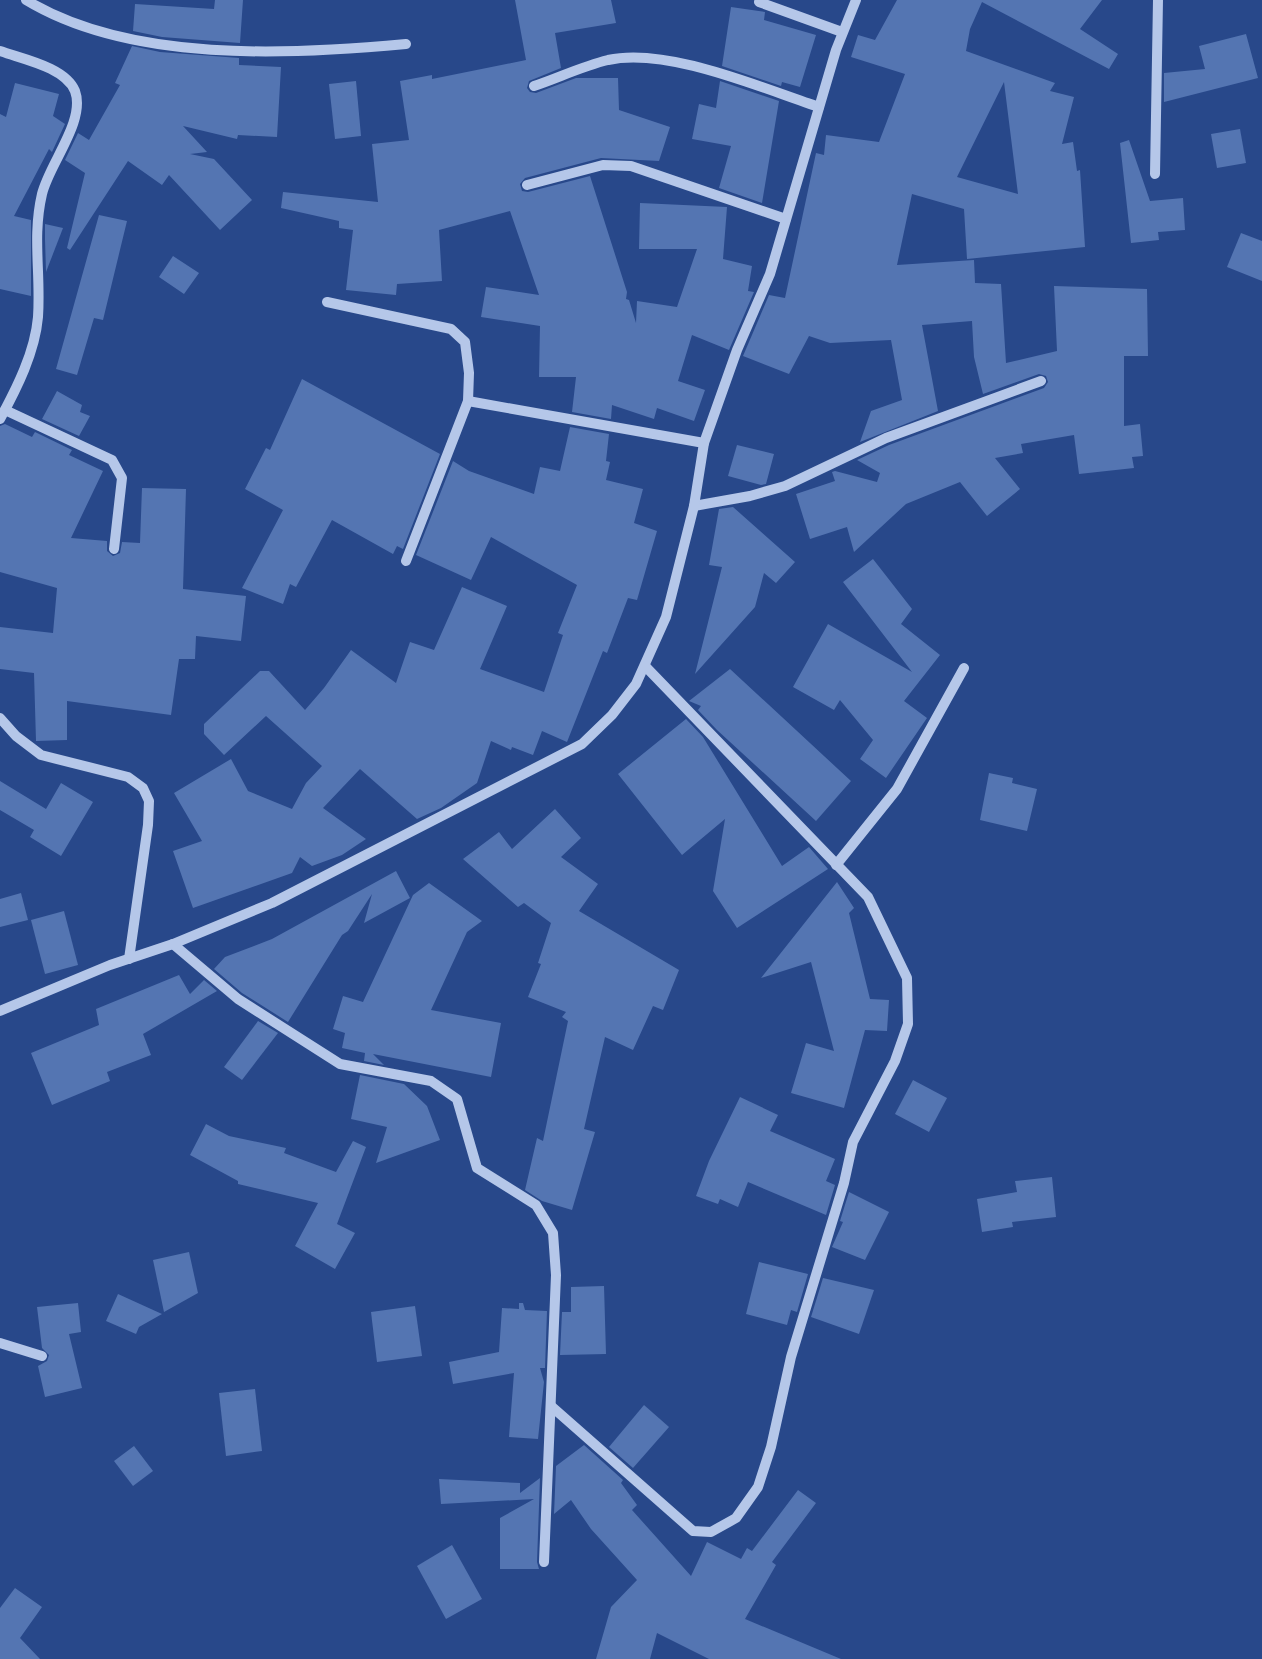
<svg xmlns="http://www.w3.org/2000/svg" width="1262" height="1659" font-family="'Archivo Narrow',sans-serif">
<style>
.building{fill:#5475b2;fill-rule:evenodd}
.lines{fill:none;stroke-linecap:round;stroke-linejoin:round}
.minor{stroke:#b5c7e9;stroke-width:10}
</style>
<rect width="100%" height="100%" fill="#28488a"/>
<g class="building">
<path d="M 215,0 L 243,0 L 240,43 L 162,37 L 133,31 L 135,4 L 214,9 Z"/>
<path d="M 515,0 L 611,0 L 616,23 L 555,33 L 561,68 L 529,81 L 527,88 L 530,92 L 536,93 L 576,78 L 618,78 L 619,110 L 670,127 L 659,161 L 601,158 L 525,178 L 520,184 L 522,191 L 528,192 L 590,176 L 627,292 L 626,299 L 629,300 L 636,323 L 637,301 L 677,307 L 697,249 L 639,249 L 640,203 L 727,207 L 723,259 L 752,266 L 748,291 L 754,292 L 729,350 L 692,335 L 678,381 L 705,390 L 694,421 L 657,408 L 654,419 L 612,405 L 611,419 L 572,412 L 576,377 L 539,377 L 540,326 L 481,317 L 486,287 L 539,295 L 510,211 L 439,230 L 442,281 L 397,284 L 396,295 L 346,290 L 353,230 L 339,228 L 339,221 L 281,208 L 283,192 L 378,202 L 372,144 L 409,140 L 400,81 L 432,75 L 432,79 L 526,60 Z"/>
<path d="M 897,0 L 1102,0 L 1080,29 L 1118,54 L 1109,69 L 982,2 L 970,29 L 966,51 L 1055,83 L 1050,91 L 1074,97 L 1062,144 L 1073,142 L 1077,171 L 1080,170 L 1085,247 L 967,259 L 964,209 L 912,194 L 897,265 L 974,260 L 975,283 L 1001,284 L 1006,363 L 1057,351 L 1054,286 L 1147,289 L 1148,356 L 1124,356 L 1124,426 L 1140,424 L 1143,456 L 1132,457 L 1134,468 L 1079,474 L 1074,435 L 1021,444 L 1023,453 L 995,458 L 1020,489 L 987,516 L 960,482 L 906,504 L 854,552 L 847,527 L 810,539 L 796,494 L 835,481 L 832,472 L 835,471 L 877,482 L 880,473 L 857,460 L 889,445 L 1044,388 L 1048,382 L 1046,376 L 1039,374 L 983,394 L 974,357 L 972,321 L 922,325 L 938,411 L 860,442 L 871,411 L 902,400 L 891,340 L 830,343 L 809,336 L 789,374 L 743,356 L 769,295 L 785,298 L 816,153 L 824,155 L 826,135 L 879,142 L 905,74 L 851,57 L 858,35 L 875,40 ZM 1004,82 L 1018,194 L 957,177 Z"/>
<path d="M 731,7 L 765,12 L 764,20 L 816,35 L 800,87 L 782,82 L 781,86 L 722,66 Z"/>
<path d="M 1246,34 L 1258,78 L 1164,102 L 1164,73 L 1205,69 L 1199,46 Z"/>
<path d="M 132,46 L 160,52 L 239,58 L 239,65 L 281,67 L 277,137 L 238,135 L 237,139 L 183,126 L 207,152 L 190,154 L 214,159 L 252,200 L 220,230 L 169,175 L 162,185 L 128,161 L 70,250 L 67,248 L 85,173 L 65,160 L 78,133 L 89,140 L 120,85 L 115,83 Z"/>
<path d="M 356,81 L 361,136 L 335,139 L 329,84 Z"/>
<path d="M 720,81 L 779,101 L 762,203 L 719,188 L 731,146 L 692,139 L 699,104 L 716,108 Z"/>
<path d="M 15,83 L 59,94 L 53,116 L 65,124 L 52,152 L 49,149 L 14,216 L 31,220 L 31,296 L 0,289 L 0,114 L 6,117 Z"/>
<path d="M 1240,129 L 1246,163 L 1217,168 L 1211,134 Z"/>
<path d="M 1129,140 L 1150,201 L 1183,198 L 1185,230 L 1158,232 L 1159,240 L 1131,243 L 1120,143 Z"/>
<path d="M 99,215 L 127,221 L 103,320 L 94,318 L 77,375 L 56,369 Z"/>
<path d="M 45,224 L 63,228 L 46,272 L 45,240 Z"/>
<path d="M 1241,233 L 1262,241 L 1262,281 L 1227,267 Z"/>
<path d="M 173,256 L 199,273 L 184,294 L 159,277 Z"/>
<path d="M 302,379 L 440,454 L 403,549 L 397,546 L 393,554 L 332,520 L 296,587 L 290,584 L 283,604 L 242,588 L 283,510 L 245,489 L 266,448 L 270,450 Z"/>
<path d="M 57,391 L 82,405 L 80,412 L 90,416 L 79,436 L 42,419 Z"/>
<path d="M 5,424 L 32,437 L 35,432 L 72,450 L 69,455 L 103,471 L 71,538 L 107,541 L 107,551 L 113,556 L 120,553 L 122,542 L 140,543 L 142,488 L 186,489 L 183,589 L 246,596 L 241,641 L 196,636 L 195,659 L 179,659 L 171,715 L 67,701 L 67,740 L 36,741 L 34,673 L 0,669 L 0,627 L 53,633 L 57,588 L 0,572 L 0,426 Z"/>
<path d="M 570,427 L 609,434 L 606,461 L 610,462 L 606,480 L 643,489 L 634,523 L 657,531 L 637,600 L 628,598 L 607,653 L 603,651 L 567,742 L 542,731 L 533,755 L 512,747 L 511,750 L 491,741 L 477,783 L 441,808 L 417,819 L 360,769 L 323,808 L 366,839 L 342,855 L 312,866 L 300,857 L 292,873 L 193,908 L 173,851 L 202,841 L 174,793 L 231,759 L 248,791 L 292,809 L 306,783 L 322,766 L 266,716 L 224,755 L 204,734 L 204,724 L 260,671 L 269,671 L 305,710 L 324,688 L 351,650 L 396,683 L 410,642 L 434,650 L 462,587 L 507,606 L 480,669 L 544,692 L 563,635 L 558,633 L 577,585 L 491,537 L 471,580 L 416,555 L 453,461 L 469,471 L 534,494 L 540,467 L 560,471 Z"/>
<path d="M 737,445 L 774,454 L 766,484 L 761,485 L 728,476 Z"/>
<path d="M 733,507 L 795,562 L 776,583 L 764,573 L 755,607 L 695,674 L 722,567 L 709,565 L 719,509 Z"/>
<path d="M 873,559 L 912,609 L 901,624 L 940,655 L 904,701 L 927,718 L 886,778 L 860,759 L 873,740 L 840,700 L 834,710 L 793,687 L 828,624 L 912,672 L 843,582 Z"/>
<path d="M 730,669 L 851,781 L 816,821 L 717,730 L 698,710 L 701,706 L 689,701 Z"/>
<path d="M 686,719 L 703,737 L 782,866 L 809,847 L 828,869 L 737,928 L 713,891 L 725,819 L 682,855 L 618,774 Z"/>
<path d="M 989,773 L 1013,778 L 1012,783 L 1037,789 L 1027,831 L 980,820 Z"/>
<path d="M 0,781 L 46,809 L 61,783 L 93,802 L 61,856 L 30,837 L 34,830 L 0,810 Z"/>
<path d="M 555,809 L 581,838 L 561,857 L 598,884 L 579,911 L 679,970 L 663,1010 L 653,1006 L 633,1050 L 605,1037 L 584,1129 L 595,1132 L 572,1210 L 542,1201 L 525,1190 L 537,1138 L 543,1141 L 568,1021 L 562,1017 L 566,1012 L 528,997 L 541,964 L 538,963 L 551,923 L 524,903 L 518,907 L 463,859 L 499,832 L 512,849 Z"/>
<path d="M 396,871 L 410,898 L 364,923 L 372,894 L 348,931 L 342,935 L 288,1022 L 242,993 L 214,969 L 225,957 L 272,939 Z"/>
<path d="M 837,882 L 854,908 L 849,913 L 870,999 L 889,1000 L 887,1031 L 865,1030 L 844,1108 L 791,1093 L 806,1043 L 834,1051 L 811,962 L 761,978 Z"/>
<path d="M 429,883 L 482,921 L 467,932 L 431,1010 L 501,1023 L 491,1077 L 373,1054 L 384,1065 L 364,1061 L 365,1053 L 342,1048 L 345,1033 L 333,1029 L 343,996 L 363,1002 L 413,895 Z"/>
<path d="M 21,893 L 28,920 L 0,927 L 0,899 Z"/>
<path d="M 64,911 L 78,965 L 45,974 L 31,920 Z"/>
<path d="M 179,975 L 190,994 L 204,980 L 217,991 L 143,1034 L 151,1055 L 107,1072 L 110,1081 L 52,1105 L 31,1053 L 99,1025 L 96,1009 Z"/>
<path d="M 258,1021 L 278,1033 L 242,1080 L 224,1067 Z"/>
<path d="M 360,1075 L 404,1084 L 427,1106 L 440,1140 L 376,1163 L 387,1127 L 351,1119 Z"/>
<path d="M 913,1080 L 947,1098 L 929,1132 L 895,1114 Z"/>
<path d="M 740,1097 L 778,1115 L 770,1131 L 835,1159 L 826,1181 L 835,1185 L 826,1215 L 748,1182 L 738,1207 L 720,1199 L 718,1204 L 696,1196 L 709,1161 Z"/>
<path d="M 206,1124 L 229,1136 L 286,1148 L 284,1153 L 336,1172 L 353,1141 L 366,1147 L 337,1224 L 355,1233 L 335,1269 L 295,1246 L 318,1203 L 238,1184 L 238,1181 L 190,1155 Z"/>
<path d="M 1052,1177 L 1056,1217 L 1012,1222 L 1013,1227 L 982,1232 L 977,1199 L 1017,1192 L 1015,1181 Z"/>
<path d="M 849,1192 L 889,1212 L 865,1260 L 832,1247 L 843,1222 L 840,1221 Z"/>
<path d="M 189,1252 L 198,1293 L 164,1312 L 153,1260 Z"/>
<path d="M 759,1262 L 808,1274 L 797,1312 L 791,1310 L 787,1325 L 746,1314 Z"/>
<path d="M 823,1278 L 874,1290 L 859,1334 L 811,1317 Z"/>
<path d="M 604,1286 L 606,1354 L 560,1355 L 562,1312 L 571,1312 L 571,1287 Z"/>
<path d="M 118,1294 L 162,1314 L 139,1327 L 136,1334 L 106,1321 Z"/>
<path d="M 78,1303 L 81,1332 L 69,1334 L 82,1388 L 45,1397 L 38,1366 L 47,1361 L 49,1355 L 42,1348 L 37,1307 Z"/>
<path d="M 519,1303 L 523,1303 L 525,1310 L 547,1311 L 545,1368 L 540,1368 L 544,1382 L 538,1439 L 509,1437 L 514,1373 L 453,1384 L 449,1362 L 499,1352 L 502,1308 L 519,1309 Z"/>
<path d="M 415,1306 L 422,1356 L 377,1362 L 371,1312 Z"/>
<path d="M 255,1389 L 262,1451 L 226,1456 L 219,1393 Z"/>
<path d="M 644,1405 L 669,1427 L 633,1468 L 609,1447 Z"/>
<path d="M 584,1445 L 623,1480 L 621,1483 L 637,1505 L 632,1510 L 691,1576 L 707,1542 L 741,1559 L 747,1548 L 752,1551 L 798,1490 L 816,1503 L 772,1562 L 776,1565 L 745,1619 L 841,1659 L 709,1659 L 657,1633 L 650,1659 L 596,1659 L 611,1607 L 637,1580 L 591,1529 L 571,1500 L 554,1514 L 556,1466 Z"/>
<path d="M 134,1446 L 153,1471 L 133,1486 L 114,1461 Z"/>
<path d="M 540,1478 L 537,1562 L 539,1569 L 500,1569 L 500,1518 L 534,1499 L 441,1504 L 439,1479 L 520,1483 L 520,1493 Z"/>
<path d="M 452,1545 L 482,1599 L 446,1619 L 417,1566 Z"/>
<path d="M 15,1588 L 42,1607 L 20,1638 L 40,1659 L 0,1659 L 0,1608 Z"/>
</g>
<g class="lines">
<g class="minor">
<path d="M 26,0 C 130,63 289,55 406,44"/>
<path d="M 759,2 L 842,32"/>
<path d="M 0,51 C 22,59 65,67 75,91 C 86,121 49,164 42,194 C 32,237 41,273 38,317 C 35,352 17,388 0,419"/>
<path d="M 534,86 C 558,78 583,66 608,60 C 668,47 761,88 819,107"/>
<path d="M 1155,174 L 1158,0"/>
<path d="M 527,185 L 603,165 L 631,166 L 786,219"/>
<path d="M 327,302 L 451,329 L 465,342 L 469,373 L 468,401 L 406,561"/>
<path d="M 468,401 L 704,443"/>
<path d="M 5,410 L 112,460 L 122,478 L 114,549"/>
<path d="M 694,506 L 750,496 L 785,486 L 886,438 L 1041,381"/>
<path d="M 0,718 L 16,736 L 41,755 L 128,777 L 143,788 L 149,801 L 148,825 L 129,959"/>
<path d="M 836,865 L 897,789 L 964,668"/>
<path d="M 173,944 L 238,999 L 340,1064 L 431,1081 L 457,1099 L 477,1168 L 536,1205 L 553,1233 L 556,1275 L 544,1562"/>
<path d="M 0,1011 L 110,965 L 173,944 L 272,903 L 582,744 L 612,715 L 636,684 L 666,617 L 694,506 L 704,443 L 737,350 L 770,274 L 836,50 L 856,0"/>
<path d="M 0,1343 L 42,1356"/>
<path d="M 551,1406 L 693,1531 L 711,1532 L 736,1518 L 758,1487 L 771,1447 L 791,1357 L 844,1183 L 853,1142 L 895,1061 L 908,1024 L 907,978 L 868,897 L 645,666"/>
</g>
</g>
</svg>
